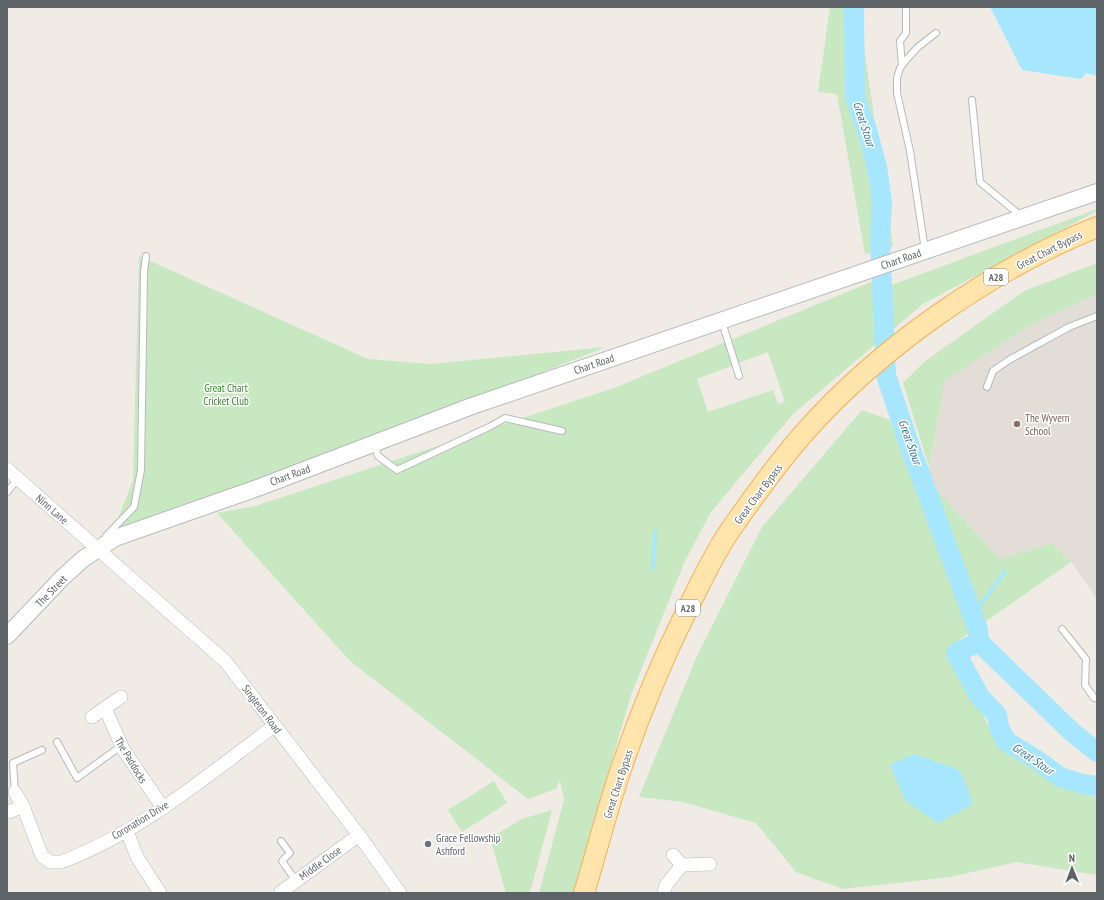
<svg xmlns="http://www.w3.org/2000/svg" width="1104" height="900" font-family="'PT Sans Narrow',sans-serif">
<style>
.education{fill:#e2ddd6}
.green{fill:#c7e8c1;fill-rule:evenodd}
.water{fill:#a6e7ff}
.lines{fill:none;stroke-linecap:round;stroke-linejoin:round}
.stream{stroke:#a6e7ff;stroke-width:3.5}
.river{stroke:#a6e7ff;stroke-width:20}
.service-casing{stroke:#b6b9bc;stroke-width:8}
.minor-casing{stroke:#b6b9bc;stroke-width:14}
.tertiary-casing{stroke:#b6b9bc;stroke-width:18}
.primary-casing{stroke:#f7b057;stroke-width:22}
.service{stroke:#fff;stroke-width:6}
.minor{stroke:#fff;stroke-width:13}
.tertiary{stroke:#fff;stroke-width:16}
.primary{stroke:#ffe4ab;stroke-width:20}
.education-dot{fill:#8d6e63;stroke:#fff;stroke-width:1.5}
.worship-dot{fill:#6b7280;stroke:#fff;stroke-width:1.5}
.labels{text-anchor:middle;stroke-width:3;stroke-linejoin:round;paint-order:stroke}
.shield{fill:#fff;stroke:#8e9294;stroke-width:1}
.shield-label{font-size:10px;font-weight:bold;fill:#5d6366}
.street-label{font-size:11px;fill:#5d6366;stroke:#fff}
.park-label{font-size:11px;fill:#3a8230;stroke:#fff}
.education-label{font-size:11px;fill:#785e54;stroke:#fff;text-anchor:start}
.worship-label{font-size:11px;fill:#5b616d;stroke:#fff;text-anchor:start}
.water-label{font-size:12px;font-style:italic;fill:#36779a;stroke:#fff}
</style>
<rect width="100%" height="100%" fill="#f0ece5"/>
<path class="education" d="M 1097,294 L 1097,599 L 1071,562 L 1052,543 L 1000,559 L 927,480 L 945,380 L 1034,323 Z"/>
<g class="green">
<path d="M 830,7 L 858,7 L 893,246 L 865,254 L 837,94 L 818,92 Z"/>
<path d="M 1097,209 L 1097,211 L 923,304 L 793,414 L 711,512 L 684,563 L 631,695 L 574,893 L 539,893 L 564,800 L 560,780 L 556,789 L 528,799 L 350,661 L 217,513 L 255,506 L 614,388 L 876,280 L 889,286 ZM 768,352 L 785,402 L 778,404 L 773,390 L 708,412 L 697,379 Z"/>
<path d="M 139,256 L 368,359 L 431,364 L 606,347 L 413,424 L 114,529 L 133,480 Z"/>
<path d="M 1097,263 L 1097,294 L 1034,323 L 945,380 L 929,467 L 903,383 L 924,362 L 1024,291 Z"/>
<path d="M 862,410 L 890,420 L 916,482 L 927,480 L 1000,559 L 1052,543 L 1071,562 L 949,647 L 991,731 L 1004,748 L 1018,755 L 1057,785 L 1097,797 L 1097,875 L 1017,862 L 950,877 L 843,889 L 796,872 L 756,823 L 683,802 L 639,797 L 697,656 L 762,527 Z"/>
<path d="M 494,781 L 507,803 L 462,832 L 448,810 Z"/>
<path d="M 552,810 L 531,889 L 528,893 L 506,893 L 490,838 L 522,819 Z"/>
</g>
<g class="water">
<path d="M 990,7 L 1097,7 L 1097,76 L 1086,73 L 1081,79 L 1022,70 Z"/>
<path d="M 914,754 L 960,770 L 973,804 L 938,823 L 905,800 L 890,765 Z"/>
</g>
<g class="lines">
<g class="stream">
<path d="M 653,569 L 655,531"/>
<path d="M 978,630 L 974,614 L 1005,571"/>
</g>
<g class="river">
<path d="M 853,7 L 854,13 L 855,97 L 867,130 L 877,167 L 882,202 L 880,238 L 886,375 L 910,447 L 978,630 L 979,642 L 956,653 L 980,697 L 997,715 L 999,727 L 1006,741 L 1037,760 L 1060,777 L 1083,784 L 1097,786"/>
<path d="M 979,642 L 1072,732 L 1097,752"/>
</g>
<defs>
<g id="service">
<path d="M 902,65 L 900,41 L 906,33 L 906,7"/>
<path d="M 972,100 L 980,182 L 1021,216"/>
<path d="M 925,250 L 910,151 L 897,93 L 897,78 L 900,68 L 907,59 L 918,47 L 936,33"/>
<path d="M 722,322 L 739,376"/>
<path d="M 987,387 L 993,371 L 1009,360 L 1069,327 L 1097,316"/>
<path d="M 374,444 L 378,456 L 397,470 L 491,426 L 505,418 L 562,431"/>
<path d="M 7,492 L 18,479"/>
<path d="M 106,536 L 134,507 L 141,470 L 144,272 L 146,256"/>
<path d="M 1062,629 L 1086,659 L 1085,685 L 1094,698 L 1097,699"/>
<path d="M 57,742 L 77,778 L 121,746"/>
<path d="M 15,792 L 13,763 L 42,750"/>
<path d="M 281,841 L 290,853 L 282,861 L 296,881"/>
</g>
<g id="minor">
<path d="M 7,469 L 226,662 L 359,835 L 400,893"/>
<path d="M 105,708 L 123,749 L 163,808"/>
<path d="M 92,717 L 121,697"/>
<path d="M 15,792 L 23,806 L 42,856 L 50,862 L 61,862 C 141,832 207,776 274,726"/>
<path d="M 9,812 L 23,806"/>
<path d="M 127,831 L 137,857 L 160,893"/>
<path d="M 673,855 L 682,865"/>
<path d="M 281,892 L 359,835"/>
<path d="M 664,893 L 666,885 L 682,865 L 710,864"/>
</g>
<path id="tertiary" d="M 7,636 L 62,578 L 83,559 L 115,538 L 260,487 L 472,406 L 1097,192"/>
<path id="primary" d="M 584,893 C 596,854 606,814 619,775 C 638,718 661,662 688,608 C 700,584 712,558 727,535 C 751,500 777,464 804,433 C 880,347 991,270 1097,227"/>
</defs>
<use href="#service" class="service-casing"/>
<use href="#minor" class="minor-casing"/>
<use href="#tertiary" class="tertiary-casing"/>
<use href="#primary" class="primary-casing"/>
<use href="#service" class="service"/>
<use href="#minor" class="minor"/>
<use href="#tertiary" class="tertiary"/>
<use href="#primary" class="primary"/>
</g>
<circle class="education-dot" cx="1017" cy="424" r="4"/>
<circle class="worship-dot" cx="428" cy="844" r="4"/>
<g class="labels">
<g class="shield">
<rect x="984" y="269" width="24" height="16" rx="3"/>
<rect x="676" y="600" width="24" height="16" rx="3"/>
</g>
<g class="shield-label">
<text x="996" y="281">A28</text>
<text x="688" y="612">A28</text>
</g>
<g class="street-label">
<text transform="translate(1049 250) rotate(-27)" y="4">Great Chart Bypass</text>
<text transform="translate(901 259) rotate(-19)" y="4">Chart Road</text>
<text transform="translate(594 364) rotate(-19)" y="4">Chart Road</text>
<text transform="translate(290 475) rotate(-20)" y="4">Chart Road</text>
<text transform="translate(758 494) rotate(-53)" y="4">Great Chart Bypass</text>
<text transform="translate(52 509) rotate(41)" y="4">Ninn Lane</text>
<text transform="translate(51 591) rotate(-46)" y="4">The Street</text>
<text transform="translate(262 709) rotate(53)" y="4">Singleton Road</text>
<text transform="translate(131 760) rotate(59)" y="4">The Paddocks</text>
<text transform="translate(618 784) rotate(-72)" y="4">Great Chart Bypass</text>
<text transform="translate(140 820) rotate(-31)" y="4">Coronation Drive</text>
<text transform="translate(320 863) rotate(-36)" y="4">Middle Close</text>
</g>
<g class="park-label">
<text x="226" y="392">Great Chart<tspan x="226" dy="13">Cricket Club</tspan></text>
</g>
<g class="education-label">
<text x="1025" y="422">The Wyvern<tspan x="1025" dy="13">School</tspan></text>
</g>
<g class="worship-label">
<text x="436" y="842">Grace Fellowship<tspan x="436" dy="13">Ashford</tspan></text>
</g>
<g class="water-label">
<text transform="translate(864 124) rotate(72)" y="4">Great Stour</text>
<text transform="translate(910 442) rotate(70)" y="4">Great Stour</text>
<text transform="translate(1033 759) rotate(34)" y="4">Great Stour</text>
</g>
</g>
<rect width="1104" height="900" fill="none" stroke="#5d6366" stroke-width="16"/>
<g transform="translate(1072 868) rotate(359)" stroke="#ffffff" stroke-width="3" paint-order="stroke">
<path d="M0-3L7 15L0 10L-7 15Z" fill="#5d6366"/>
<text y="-6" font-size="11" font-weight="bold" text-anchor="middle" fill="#5d6366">N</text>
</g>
</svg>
